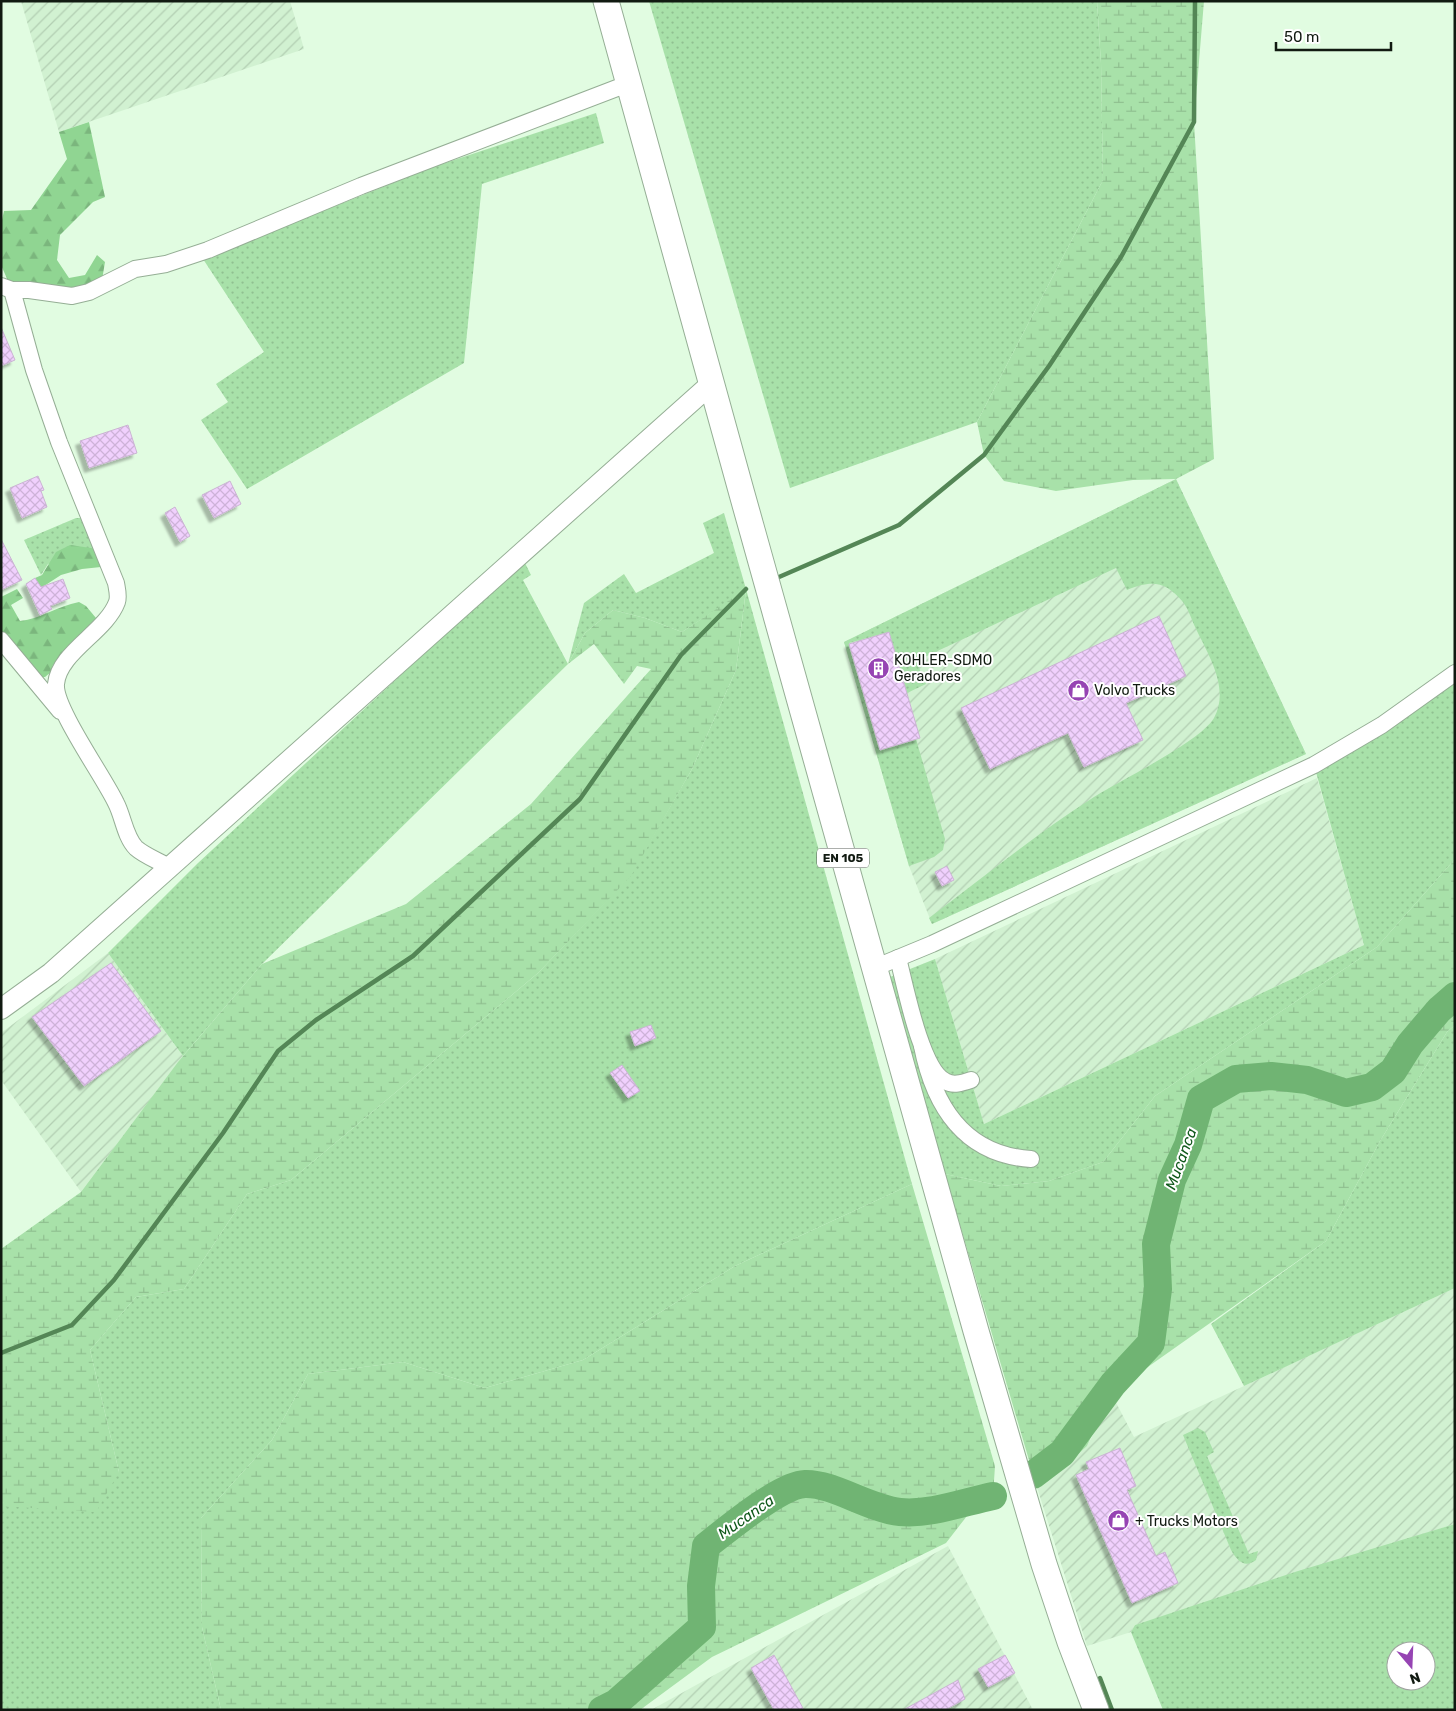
<svg xmlns="http://www.w3.org/2000/svg" width="1456" height="1711" font-family="Rubik,sans-serif">
<style>
.industrial{fill:url(#industrial-furrows)}
.grass{fill:url(#grass-dots);fill-rule:evenodd}
.forest{fill:url(#forest-firs)}
.wetland{fill:url(#wetland-marsh)}
.lines{fill:none;stroke-linecap:round;stroke-linejoin:round}
.stream{stroke:#548656;stroke-width:4.5}
.river{stroke:#70b473;stroke-width:28}
.building{fill:url(#building-cross-hatch);stroke:#cab5d2;filter:url(#shadow)}
.minor-casing{stroke:#95ae95;stroke-width:18}
.tertiary-casing{stroke:#95ae95;stroke-width:22}
.primary-casing{stroke:#95ae95;stroke-width:27}
.minor{stroke:#fff;stroke-width:16}
.tertiary{stroke:#fff;stroke-width:20}
.primary{stroke:#fff;stroke-width:25}
.labels{text-anchor:middle;stroke-width:4;stroke-linejoin:round;paint-order:stroke}
.shield{fill:#fff;stroke:#585f58;stroke-width:1}
.shield-label{font-size:12px;font-weight:bold;fill:#111a11}
.poi-label{font-size:14px;fill:#111a11;stroke:#fff;text-anchor:start}
.water-label{font-size:15px;font-style:italic;fill:#11591c;stroke:#fff}
</style>
<defs>
<pattern id="industrial-furrows" width="10" height="10" patternUnits="userSpaceOnUse" patternTransform="scale(1.25)"><rect width="10" height="10" fill="#d1f1d1"/><path d="M-1 1l2-2M0 10L10 0M9 11l2-2" fill="none" stroke="#b2ceb2"/></pattern>
<pattern id="grass-dots" width="8" height="8" patternUnits="userSpaceOnUse" patternTransform="scale(1.25)"><rect width="8" height="8" fill="#a8e1a9"/><path d="M2 2h.1M6 6h.1" fill="none" stroke="#90c090" stroke-width="1.8" stroke-linecap="round"/></pattern>
<pattern id="forest-firs" width="22" height="20" patternUnits="userSpaceOnUse" patternTransform="scale(1.25)"><rect width="22" height="20" fill="#90d592"/><path d="M5 1l3.5 6h-7zM16 11l3.5 6h-7z" fill="#7bb67d"/></pattern>
<pattern id="wetland-marsh" width="20" height="14" patternUnits="userSpaceOnUse" patternTransform="scale(1.25)"><rect width="20" height="14" fill="#a8e1a9"/><path d="M1 5h8M5 5V1M11 12h8M15 12V8" fill="none" stroke="#90c090"/></pattern>
<pattern id="building-cross-hatch" width="8" height="8" patternUnits="userSpaceOnUse" patternTransform="scale(1.25)"><rect width="8" height="8" fill="#f0d0fd"/><path d="M0 0l8 8M0 8l8-8" fill="none" stroke="#cdb2d8"/></pattern>
<filter id="shadow"><feDropShadow dx="-4.5" dy="4.5" stdDeviation="1" flood-color="#0004"/></filter>
</defs>
<rect width="100%" height="100%" fill="#e1fce1"/>
<g class="industrial">
<path d="M 21,1 L 290,1 L 304,49 L 59,132 Z"/>
<path d="M 1176,479 L 1306,754 L 932,924 L 909,866 L 844,642 Z"/>
<path d="M 1317,778 L 1364,945 L 984,1124 L 935,959 Z"/>
<path d="M 108,953 L 183,1056 L 81,1192 L 1,1080 L 1,1033 Z"/>
<path d="M 1455,1288 L 1455,1524 L 1135,1625 L 1131,1632 L 1087,1646 L 1036,1484 L 1062,1469 L 1087,1446 L 1098,1425 L 1111,1393 L 1134,1437 Z"/>
<path d="M 948,1546 L 1033,1710 L 651,1710 Z"/>
</g>
<g class="grass">
<path d="M 649,1 L 1097,1 L 1101,63 L 1103,180 L 977,422 L 790,488 Z"/>
<path d="M 596,113 L 604,143 L 482,184 L 464,363 L 247,489 L 201,420 L 228,402 L 216,384 L 264,352 L 203,259 L 433,167 Z"/>
<path d="M 1176,479 L 1306,754 L 932,924 L 929,918 C 982,878 1035,835 1091,799 C 1118,781 1199,743 1214,718 C 1230,689 1209,656 1196,629 C 1192,621 1189,610 1183,602 C 1165,581 1152,580 1127,590 L 1116,568 L 916,661 L 926,684 L 907,693 L 889,632 L 849,643 L 880,749 L 916,739 L 945,839 L 943,850 L 934,857 L 909,866 L 844,642 Z"/>
<path d="M 724,513 L 746,589 L 912,1184 L 735,1266 L 583,1360 L 485,1388 L 403,1362 L 308,1374 L 272,1440 L 201,1518 L 202,1627 L 221,1710 L 1,1710 L 1,1506 L 119,1472 L 90,1350 L 136,1297 L 184,1289 L 247,1194 L 291,1180 L 538,973 L 630,876 L 692,769 L 736,670 L 746,590 L 682,632 L 645,618 L 613,610 L 585,633 L 568,664 L 262,964 L 183,1056 L 108,953 L 198,863 L 524,561 L 531,575 L 523,580 L 568,664 L 584,603 L 624,574 L 636,593 L 714,553 L 703,523 Z"/>
<path d="M 76,518 L 85,518 L 98,549 L 48,564 L 41,575 L 24,540 Z"/>
<path d="M 1455,673 L 1455,859 L 1377,947 L 1155,1096 L 1103,1162 L 1049,1181 L 1001,1186 L 945,1174 L 890,977 L 935,959 L 984,1124 L 1364,945 L 1314,765 Z"/>
<path d="M 1455,1025 L 1455,1288 L 1244,1386 L 1211,1324 L 1326,1241 L 1380,1141 L 1447,1032 Z"/>
<path d="M 1198,1428 L 1205,1432 L 1214,1452 L 1207,1456 L 1249,1554 L 1258,1551 L 1256,1560 C 1244,1569 1237,1560 1231,1550 L 1183,1435 Z"/>
<path d="M 1455,1524 L 1455,1710 L 1163,1710 L 1131,1632 L 1135,1625 L 1298,1571 ZM 1396,1651 L 1426,1651 L 1426,1681 L 1396,1681 Z"/>
</g>
<g class="forest">
<path d="M 89,122 L 105,197 L 93,202 L 60,235 L 57,260 L 69,278 L 85,275 L 97,255 L 105,262 L 101,286 L 89,292 L 12,290 L 1,265 L 1,224 L 4,211 L 31,210 L 67,159 L 59,132 Z"/>
<path d="M 70,545 L 98,549 L 101,567 L 82,569 L 61,575 L 41,588 L 35,578 L 42,575 L 56,552 Z"/>
<path d="M 17,589 L 23,598 L 11,605 L 20,621 C 41,619 57,606 79,602 L 86,606 L 96,618 L 64,651 L 53,665 L 51,672 L 45,677 L 37,677 L 1,632 L 1,597 Z"/>
</g>
<g class="wetland">
<path d="M 1097,1 L 1204,1 L 1194,122 L 1214,459 L 1176,479 L 1133,480 L 1056,491 L 1004,481 L 984,455 L 977,422 L 1103,180 L 1101,63 Z"/>
<path d="M 746,589 L 736,670 L 692,769 L 631,876 L 538,973 L 291,1180 L 247,1194 L 184,1289 L 136,1297 L 90,1350 L 119,1472 L 96,1512 L 1,1506 L 1,1249 L 81,1192 L 178,1062 L 262,964 L 406,904 L 531,804 L 651,669 L 637,666 L 624,684 L 594,644 L 568,664 L 585,633 L 613,610 L 645,618 L 682,632 Z"/>
<path d="M 1455,859 L 1455,1025 L 1447,1032 L 1380,1141 L 1326,1241 L 1111,1393 L 1087,1446 L 1062,1469 L 1036,1484 L 945,1174 L 1001,1186 L 1049,1181 L 1103,1162 L 1155,1096 L 1377,947 Z"/>
<path d="M 912,1184 L 995,1466 L 993,1496 L 970,1512 L 946,1543 L 712,1657 L 640,1710 L 221,1710 L 202,1627 L 201,1518 L 272,1440 L 308,1374 L 403,1362 L 485,1388 L 583,1360 L 735,1266 Z"/>
</g>
<g class="lines">
<g class="stream">
<path d="M 779,577 L 899,525 L 984,455 L 1049,366 L 1121,257 L 1194,122 L 1195,1"/>
<path d="M 1,1353 L 72,1325 L 114,1280 L 223,1133 L 278,1051 L 316,1020 L 413,956 L 580,799 L 681,655 L 746,589"/>
<path d="M 1100,1678 L 1112,1710"/>
</g>
<g class="river">
<path d="M 1033,1475 L 1062,1453 L 1113,1384 L 1151,1343 L 1158,1289 L 1156,1244 L 1172,1180 L 1188,1145 L 1201,1099 L 1236,1079 L 1271,1076 L 1307,1080 L 1346,1093 L 1372,1087 L 1393,1071 L 1410,1044 L 1439,1010 L 1455,996"/>
<path d="M 602,1710 L 616,1703 L 702,1627 L 701,1586 L 706,1546 C 728,1529 780,1485 805,1484 C 833,1483 869,1509 900,1512 C 930,1515 964,1502 993,1496"/>
</g>
</g>
<g class="building">
<path d="M 1,327 L 15,360 L 1,366 Z"/>
<path d="M 128,425 L 137,453 L 89,468 L 80,441 Z"/>
<path d="M 38,476 L 44,490 L 41,491 L 47,507 L 22,518 L 10,488 Z"/>
<path d="M 230,481 L 241,504 L 214,518 L 202,495 Z"/>
<path d="M 175,507 L 190,536 L 180,542 L 165,513 Z"/>
<path d="M 1,539 L 22,580 L 1,590 Z"/>
<path d="M 35,578 L 41,587 L 63,579 L 70,598 L 50,606 L 52,609 L 40,615 L 26,584 Z"/>
<path d="M 1159,616 L 1186,676 L 1126,703 L 1143,740 L 1084,767 L 1068,733 L 990,769 L 961,708 Z"/>
<path d="M 889,632 L 920,738 L 880,750 L 849,644 Z"/>
<path d="M 947,866 L 954,880 L 942,886 L 935,872 Z"/>
<path d="M 111,963 L 161,1031 L 84,1086 L 32,1017 Z"/>
<path d="M 651,1025 L 656,1038 L 635,1046 L 630,1032 Z"/>
<path d="M 622,1065 L 640,1091 L 628,1098 L 610,1073 Z"/>
<path d="M 1120,1448 L 1136,1486 L 1127,1490 L 1156,1556 L 1165,1552 L 1178,1583 L 1132,1603 L 1076,1475 L 1089,1469 L 1086,1462 Z"/>
<path d="M 774,1655 L 804,1710 L 774,1710 L 751,1668 Z"/>
<path d="M 1005,1655 L 1015,1673 L 988,1687 L 978,1669 Z"/>
<path d="M 958,1680 L 965,1699 L 945,1710 L 903,1710 Z"/>
</g>
<g class="lines">
<defs>
<g id="minor">
<path d="M 1,286 L 12,290 L 29,290 L 72,296 L 89,292 L 135,269 L 166,264 L 208,250 L 361,186 L 630,83"/>
<path d="M 12,290 L 34,370 L 59,442 L 116,583 C 117,589 119,596 117,602 C 106,632 59,652 56,684 C 54,708 104,777 116,803 C 123,816 125,837 136,848 C 145,856 159,861 169,867"/>
<path d="M 1,640 L 60,711"/>
<path d="M 898,958 C 905,985 921,1069 945,1081 C 953,1086 962,1083 971,1080"/>
<path d="M 874,968 L 932,944 L 1314,765 L 1382,725 L 1455,673"/>
<path d="M 922,1046 C 934,1107 965,1155 1031,1159"/>
</g>
<path id="tertiary" d="M 1,1009 L 51,973 L 711,384"/>
<path id="primary" d="M 606,1 L 742,494 L 976,1331 L 1044,1564 L 1070,1642 L 1096,1710"/>
</defs>
<use href="#minor" class="minor-casing"/>
<use href="#tertiary" class="tertiary-casing"/>
<use href="#primary" class="primary-casing"/>
<use href="#minor" class="minor"/>
<use href="#tertiary" class="tertiary"/>
<use href="#primary" class="primary"/>
</g>
<defs>
<symbol id="building-disc" viewBox="-11 -11 22 22"><circle r="9.5" fill="#9644b3" stroke="#fff"/><path d="M-4-6H4V6H1V3H-1V6H-4ZM-2.5-4.3h1.7v1.8h-1.7ZM.8-4.3h1.7v1.8H.8ZM-2.5-1h1.7V.8h-1.7ZM.8-1h1.7V.8H.8Z" fill="#fff"/></symbol>
<symbol id="shop-disc" viewBox="-11 -11 22 22"><circle r="9.5" fill="#9644b3" stroke="#fff"/><path d="M-5-2.5h2.3a2.7 3.5 0 0 1 5.4 0H5L5.5 6h-11ZM-1.5-2.5h3a1.5 2.3 0 0 0-3 0Z" fill="#fff"/></symbol>
</defs>
<g fill-rule="evenodd">
<use href="#building-disc" x="866" y="656" width="25" height="25"/>
<use href="#shop-disc" x="1066" y="678" width="25" height="25"/>
<use href="#shop-disc" x="1106" y="1508" width="25" height="25"/>
</g>
<g class="labels">
<rect class="shield" x="817" y="848.5" width="52" height="19" rx="4"/>
<g class="shield-label">
<text x="843" y="862">EN 105</text>
</g>
<g class="poi-label">
<text x="894" y="665">KOHLER-SDMO<tspan x="894" dy="16">Geradores</tspan></text>
<text x="1094" y="695">Volvo Trucks</text>
<text x="1135" y="1526">+ Trucks Motors</text>
</g>
<g class="water-label">
<text transform="translate(1181 1159) rotate(-70)" y="5">Mucanca</text>
<text transform="translate(746 1517) rotate(-35)" y="5">Mucanca</text>
</g>
</g>
<rect width="1456" height="1711" fill="none" stroke="#111a11" stroke-width="5"/>
<g transform="translate(1411 1666) rotate(161)"><circle r="24" fill="#ffffff" stroke="#a0a3a0"/>
<path d="M0-4L9 19L0 12L-9 19Z" fill="#9644b3"/>
<text y="-8" font-size="14" font-weight="bold" text-anchor="middle" fill="#111a11">N</text>
</g>
<path d="M1276 42v8h115v-8" fill="none" stroke="#111a11" stroke-width="2.5"/>
<text x="1284" y="42" font-size="15" fill="#111a11" stroke="#ffffff" stroke-width="4" paint-order="stroke">50 m</text>
</svg>
